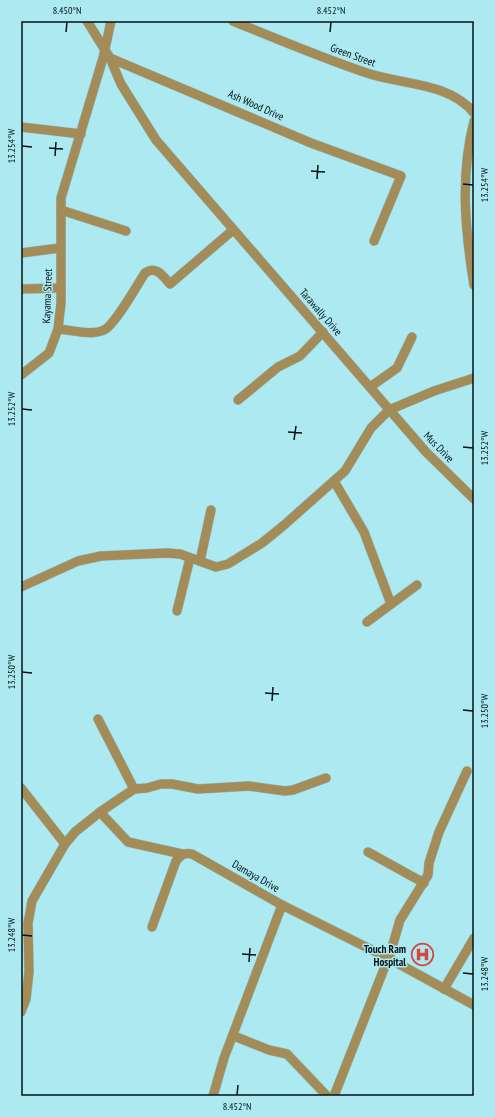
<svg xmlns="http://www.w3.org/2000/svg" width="495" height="1117" font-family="'PT Sans Narrow',sans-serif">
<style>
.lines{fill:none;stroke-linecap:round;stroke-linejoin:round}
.street-casing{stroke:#8ec2ca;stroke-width:10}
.street{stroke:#a38c58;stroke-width:9}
.ticks{fill:none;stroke:#001316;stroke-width:1.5}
.labels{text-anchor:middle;stroke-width:3;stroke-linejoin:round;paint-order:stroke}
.street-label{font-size:11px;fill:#001316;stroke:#ade9f1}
.poi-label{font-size:11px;font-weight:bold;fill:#001316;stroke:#ade9f1;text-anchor:end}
.neatline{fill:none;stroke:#001316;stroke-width:1.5}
.ticks-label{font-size:10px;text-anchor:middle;fill:#001316}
</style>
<rect width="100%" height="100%" fill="#ade9f1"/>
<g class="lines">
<defs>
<g id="street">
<path d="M 87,21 L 110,58 L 121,84 L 156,140 L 426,452 L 474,499"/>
<path d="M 233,21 C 277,39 322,58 367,73 C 402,85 449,82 474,113"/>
<path d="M 110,58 L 311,143 L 401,176 L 374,241"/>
<path d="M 474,121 C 460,176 465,230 474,285"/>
<path d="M 21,127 L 81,134"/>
<path d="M 61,210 L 126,231"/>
<path d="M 21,253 L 60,248"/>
<path d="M 21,289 L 61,288"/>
<path d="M 58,329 C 72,330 91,336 104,330 C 115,325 137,285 145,273 C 156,265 163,276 170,284 L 233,230"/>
<path d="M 21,375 L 49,353 L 58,329 L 61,303 L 61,198 L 103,58 L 111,21"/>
<path d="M 370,387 L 397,368 L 412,337"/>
<path d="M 238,400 L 278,367 L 300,356 L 323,332"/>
<path d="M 334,481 L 364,532 L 391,604"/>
<path d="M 200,561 L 211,510"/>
<path d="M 21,587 L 78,561 L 101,556 L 167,553 L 180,554 L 216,567 L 228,564 L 262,543 L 283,526 L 345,471 L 371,428 L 389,410 L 434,391 L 474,378"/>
<path d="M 177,611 L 190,558"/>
<path d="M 367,622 L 417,585"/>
<path d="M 98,719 L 134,789"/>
<path d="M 21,788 L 65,844"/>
<path d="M 100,812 L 128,842 L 182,854"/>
<path d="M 368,852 L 424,883"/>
<path d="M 152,927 L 176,861 C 181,855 184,852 192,854 L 282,905 L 388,958 L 474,1005"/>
<path d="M 444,989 L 474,938"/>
<path d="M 21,1012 L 26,999 L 29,972 L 28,923 L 32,901 L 65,844 L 75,832 L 100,812 L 134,789 L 147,788 L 161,784 L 172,784 L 198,789 L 249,786 L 285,791 L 293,790 L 326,778"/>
<path d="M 234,1036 L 269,1050 L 287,1054 L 327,1096"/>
<path d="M 213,1096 L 224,1058 L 282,905"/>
<path d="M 334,1096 L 391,951 L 400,920 L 428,875 L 429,863 L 439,832 L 467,771"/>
</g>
</defs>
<use href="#street" class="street-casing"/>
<use href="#street" class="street"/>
</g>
<path class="ticks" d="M 66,32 L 67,22M 330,32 L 331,22M 22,146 L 32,147M 49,148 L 63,149M 55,156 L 56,142M 311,171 L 325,172M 317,179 L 318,165M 463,184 L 473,185M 22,409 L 32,410M 288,432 L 302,433M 294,440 L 296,426M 463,447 L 473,448M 22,672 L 32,673M 265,693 L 279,694M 272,701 L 273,687M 463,710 L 473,711M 22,935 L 32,936M 242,954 L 256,955M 249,962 L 250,948M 463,973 L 473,974M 237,1095 L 238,1085"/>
<defs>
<symbol id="hospital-ring" viewBox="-11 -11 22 22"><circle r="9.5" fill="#ade9f1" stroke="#d54642" stroke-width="1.5"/><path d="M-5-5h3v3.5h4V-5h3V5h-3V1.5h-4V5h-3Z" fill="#d54642"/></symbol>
</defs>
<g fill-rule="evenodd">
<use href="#hospital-ring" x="410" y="942" width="25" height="25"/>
</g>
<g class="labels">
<g class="street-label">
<text transform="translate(353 55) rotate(20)" y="4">Green Street</text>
<text transform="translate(256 105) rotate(24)" y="4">Ash Wood Drive</text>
<text transform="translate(47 296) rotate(-88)" y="4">Kayama Street</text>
<text transform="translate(321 312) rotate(49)" y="4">Tarawally Drive</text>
<text transform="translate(439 447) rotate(46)" y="4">Mus Drive</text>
<text transform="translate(256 876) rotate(30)" y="4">Damaya Drive</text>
</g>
<g class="poi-label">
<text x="406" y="953">Touch Ram<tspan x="406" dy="13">Hospital</tspan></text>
</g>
</g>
<rect width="495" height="1117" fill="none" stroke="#ade9f1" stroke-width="44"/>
<rect x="22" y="22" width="451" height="1073" class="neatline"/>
<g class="ticks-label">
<text x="67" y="14">8.450°N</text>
<text x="331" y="14">8.452°N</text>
<text transform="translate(11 146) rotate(-90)" y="4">13.254°W</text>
<text transform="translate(484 185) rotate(-90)" y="4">13.254°W</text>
<text transform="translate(11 409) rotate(-90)" y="4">13.252°W</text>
<text transform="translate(484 448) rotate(-90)" y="4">13.252°W</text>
<text transform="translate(11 672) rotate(-90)" y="4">13.250°W</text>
<text transform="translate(484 711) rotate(-90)" y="4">13.250°W</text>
<text transform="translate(11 935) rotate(-90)" y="4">13.248°W</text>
<text transform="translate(484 974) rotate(-90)" y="4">13.248°W</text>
<text x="237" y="1110">8.452°N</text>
</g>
</svg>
